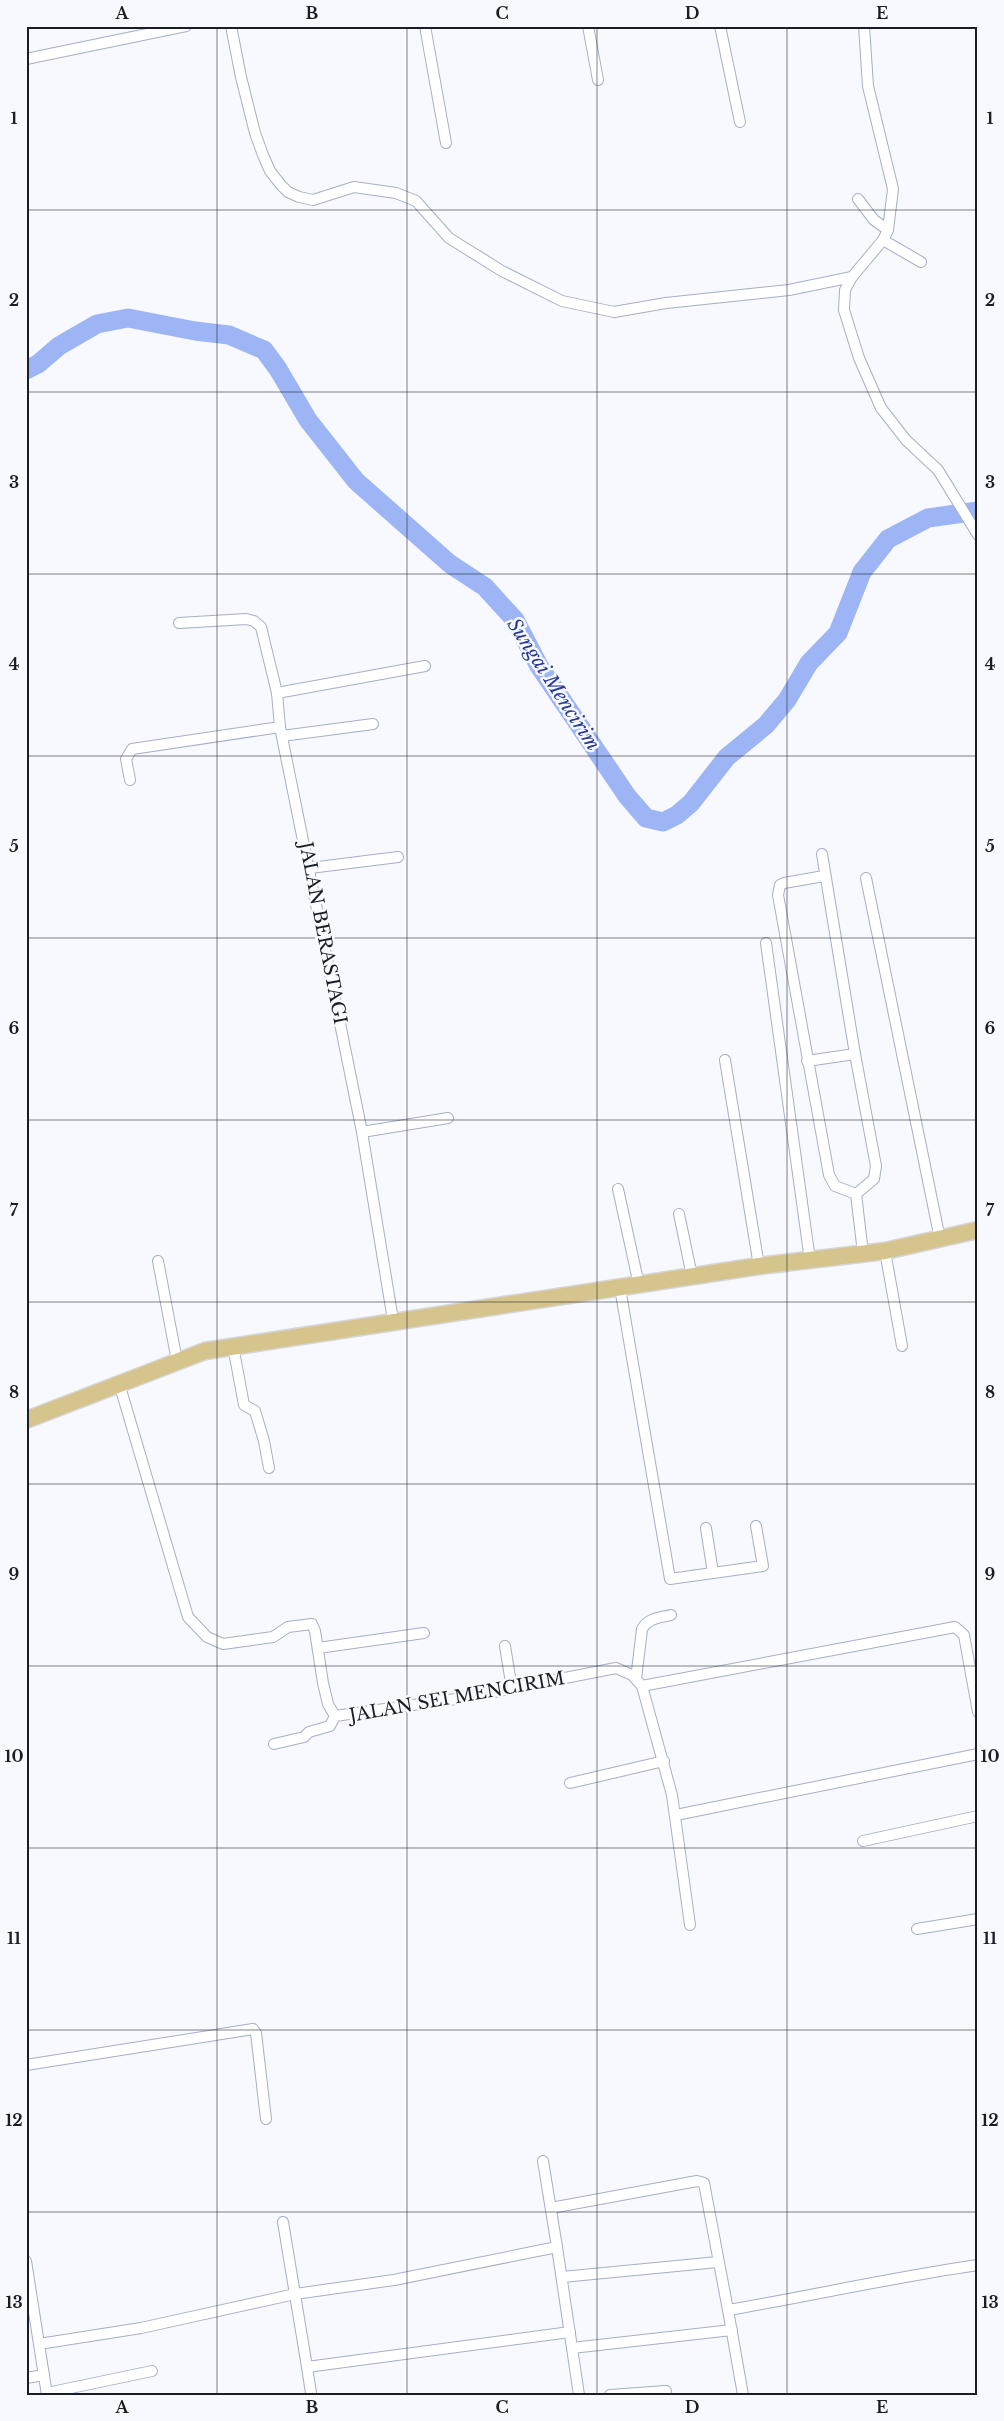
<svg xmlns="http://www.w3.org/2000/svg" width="1004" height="2421" font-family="'Libre Baskerville',serif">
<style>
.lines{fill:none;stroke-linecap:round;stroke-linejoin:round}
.river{stroke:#9db4f5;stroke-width:19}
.minor-casing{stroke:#a6afc8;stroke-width:12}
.primary-casing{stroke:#d6d6d8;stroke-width:19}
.minor{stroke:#fff;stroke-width:10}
.primary{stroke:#d6c48d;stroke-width:16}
.grid{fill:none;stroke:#191d26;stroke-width:1;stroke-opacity:0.55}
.labels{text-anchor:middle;stroke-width:5;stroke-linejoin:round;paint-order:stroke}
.street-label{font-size:18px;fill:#191d26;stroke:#f7f9fe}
.water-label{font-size:19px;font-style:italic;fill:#273a96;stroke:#f7f9fe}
.neatline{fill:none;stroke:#191d26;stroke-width:2}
.grid-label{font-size:16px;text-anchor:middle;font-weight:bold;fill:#191d26}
</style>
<rect width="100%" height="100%" fill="#f7f9fe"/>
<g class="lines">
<path class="river" d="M 26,370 L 38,364 L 59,346 L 97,324 L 128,318 L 195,331 L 229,335 L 264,350 L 278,369 L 308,420 L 356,481 L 450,564 L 485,587 L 515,620 L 539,666 L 627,796 L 646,818 L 663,822 L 677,815 L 691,803 L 727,757 L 766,725 L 787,700 L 809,663 L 838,633 L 862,572 L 888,539 L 928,518 L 978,511"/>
<defs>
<g id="minor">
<path d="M 231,26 L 241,77 L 255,133 L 263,155 L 270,171 L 281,185 L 288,192 L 299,197 L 313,200 L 354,187 L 396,193 L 416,201 L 449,238 L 502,271 L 562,301 L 614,312 L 666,303 L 789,290 L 852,277"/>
<path d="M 425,26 L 446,143"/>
<path d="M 588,26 L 598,80"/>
<path d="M 720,26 L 740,122"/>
<path d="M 864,26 L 868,86 L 893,189 L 888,230 L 883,240 L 852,277 L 845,290 L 844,310 L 859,358 L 881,408 L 906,440 L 938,470 L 978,535"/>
<path d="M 26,59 L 186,26"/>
<path d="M 858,199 L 874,220 L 888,230"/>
<path d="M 883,240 L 921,262"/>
<path d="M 179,623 L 246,619 L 254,621 L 261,627 L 277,693 L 280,727 L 362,1132 L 393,1320"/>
<path d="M 277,693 L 425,666"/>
<path d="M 282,736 L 373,724"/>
<path d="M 130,780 L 126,759 L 132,749 L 280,727"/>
<path d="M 822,854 L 855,1054 L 876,1166 L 874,1179 L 856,1194 L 863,1253"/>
<path d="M 310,868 L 398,857"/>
<path d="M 824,876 L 784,883 L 780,885 L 778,895 L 829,1175 L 835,1186 L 856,1194"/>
<path d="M 866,878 L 940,1239"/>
<path d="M 766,943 L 810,1260"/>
<path d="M 725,1060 L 759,1266"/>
<path d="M 807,1061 L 855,1054"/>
<path d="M 362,1132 L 448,1118"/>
<path d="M 618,1189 L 639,1285"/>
<path d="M 679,1214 L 692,1276"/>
<path d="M 885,1251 L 902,1346"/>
<path d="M 158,1261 L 177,1361"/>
<path d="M 620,1288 L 670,1579 L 763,1566 L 756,1526"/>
<path d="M 233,1346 L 244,1405 L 255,1411 L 264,1441 L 269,1468"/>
<path d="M 119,1383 L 188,1617 L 207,1637 L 223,1644 L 273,1637 L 288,1627 L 312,1624 L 315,1631 L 323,1683 L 328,1704 L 335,1716"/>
<path d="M 706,1528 L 713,1573"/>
<path d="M 505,1646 L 512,1689"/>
<path d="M 318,1648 L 424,1633"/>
<path d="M 636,1679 L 642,1629 C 648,1618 659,1618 671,1615"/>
<path d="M 642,1686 L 955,1627 L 964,1635 L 978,1712"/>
<path d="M 335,1716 L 463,1698 L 616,1668 L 632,1675 L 642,1686 L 672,1795 L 690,1925"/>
<path d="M 274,1744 L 304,1737 L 309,1732 L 330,1726 L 335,1716"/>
<path d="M 570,1783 L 664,1761"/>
<path d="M 676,1815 L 978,1754"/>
<path d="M 863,1841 L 978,1816"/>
<path d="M 917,1929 L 978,1919"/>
<path d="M 26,2065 L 253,2029 L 256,2033 L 266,2119"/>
<path d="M 551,2208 L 697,2181 L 704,2183 L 728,2310 C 811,2296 894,2277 978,2265"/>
<path d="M 283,2222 L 307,2367 L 570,2332"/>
<path d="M 557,2247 L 579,2395"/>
<path d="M 26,2261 L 47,2395"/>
<path d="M 562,2277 L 718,2262"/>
<path d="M 728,2310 L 743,2395"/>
<path d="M 39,2344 L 141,2328 L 295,2294 L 394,2280 L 557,2247 L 543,2161"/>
<path d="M 572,2348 L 732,2330"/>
<path d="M 307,2367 L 311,2393"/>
<path d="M 26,2378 L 44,2375"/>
<path d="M 47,2393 L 152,2371"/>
<path d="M 610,2395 L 666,2391"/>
</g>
<path id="primary" d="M 26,1420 L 205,1351 L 759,1266 L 885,1251 L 978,1230"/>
</defs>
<use href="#minor" class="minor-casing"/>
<use href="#primary" class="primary-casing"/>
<use href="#minor" class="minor"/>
<use href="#primary" class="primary"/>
</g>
<path class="grid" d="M 217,26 L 217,2395M 407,26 L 407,2395M 597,26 L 597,2395M 787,26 L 787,2395M 26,210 L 978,210M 26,392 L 978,392M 26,574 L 978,574M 26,756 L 978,756M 26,938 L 978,938M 26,1120 L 978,1120M 26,1302 L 978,1302M 26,1484 L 978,1484M 26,1666 L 978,1666M 26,1848 L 978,1848M 26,2030 L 978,2030M 26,2212 L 978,2212"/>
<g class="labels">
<g class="street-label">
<text transform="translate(323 933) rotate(79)" y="6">JALAN BERASTAGI</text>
<text transform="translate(457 1697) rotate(-10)" y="6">JALAN SEI MENCIRIM</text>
</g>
<g class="water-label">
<text transform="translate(554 684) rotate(57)" y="7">Sungai Mencirim</text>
</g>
</g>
<rect width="1004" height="2421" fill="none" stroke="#f7f9fe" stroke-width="55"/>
<rect x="28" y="28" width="948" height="2366" class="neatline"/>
<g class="grid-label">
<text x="122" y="19">A</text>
<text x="312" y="19">B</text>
<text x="502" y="19">C</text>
<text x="692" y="19">D</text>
<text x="882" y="19">E</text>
<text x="14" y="124">1</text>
<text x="990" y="124">1</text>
<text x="14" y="306">2</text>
<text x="990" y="306">2</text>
<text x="14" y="488">3</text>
<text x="990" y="488">3</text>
<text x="14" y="670">4</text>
<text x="990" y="670">4</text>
<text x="14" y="852">5</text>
<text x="990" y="852">5</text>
<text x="14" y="1034">6</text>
<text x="990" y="1034">6</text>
<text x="14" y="1216">7</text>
<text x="990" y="1216">7</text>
<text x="14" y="1398">8</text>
<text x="990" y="1398">8</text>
<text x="14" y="1580">9</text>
<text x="990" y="1580">9</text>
<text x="14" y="1762">10</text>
<text x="990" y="1762">10</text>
<text x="14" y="1944">11</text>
<text x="990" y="1944">11</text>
<text x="14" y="2126">12</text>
<text x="990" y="2126">12</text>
<text x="14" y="2308">13</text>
<text x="990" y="2308">13</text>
<text x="122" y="2413">A</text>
<text x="312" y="2413">B</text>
<text x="502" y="2413">C</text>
<text x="692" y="2413">D</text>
<text x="882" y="2413">E</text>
</g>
</svg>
